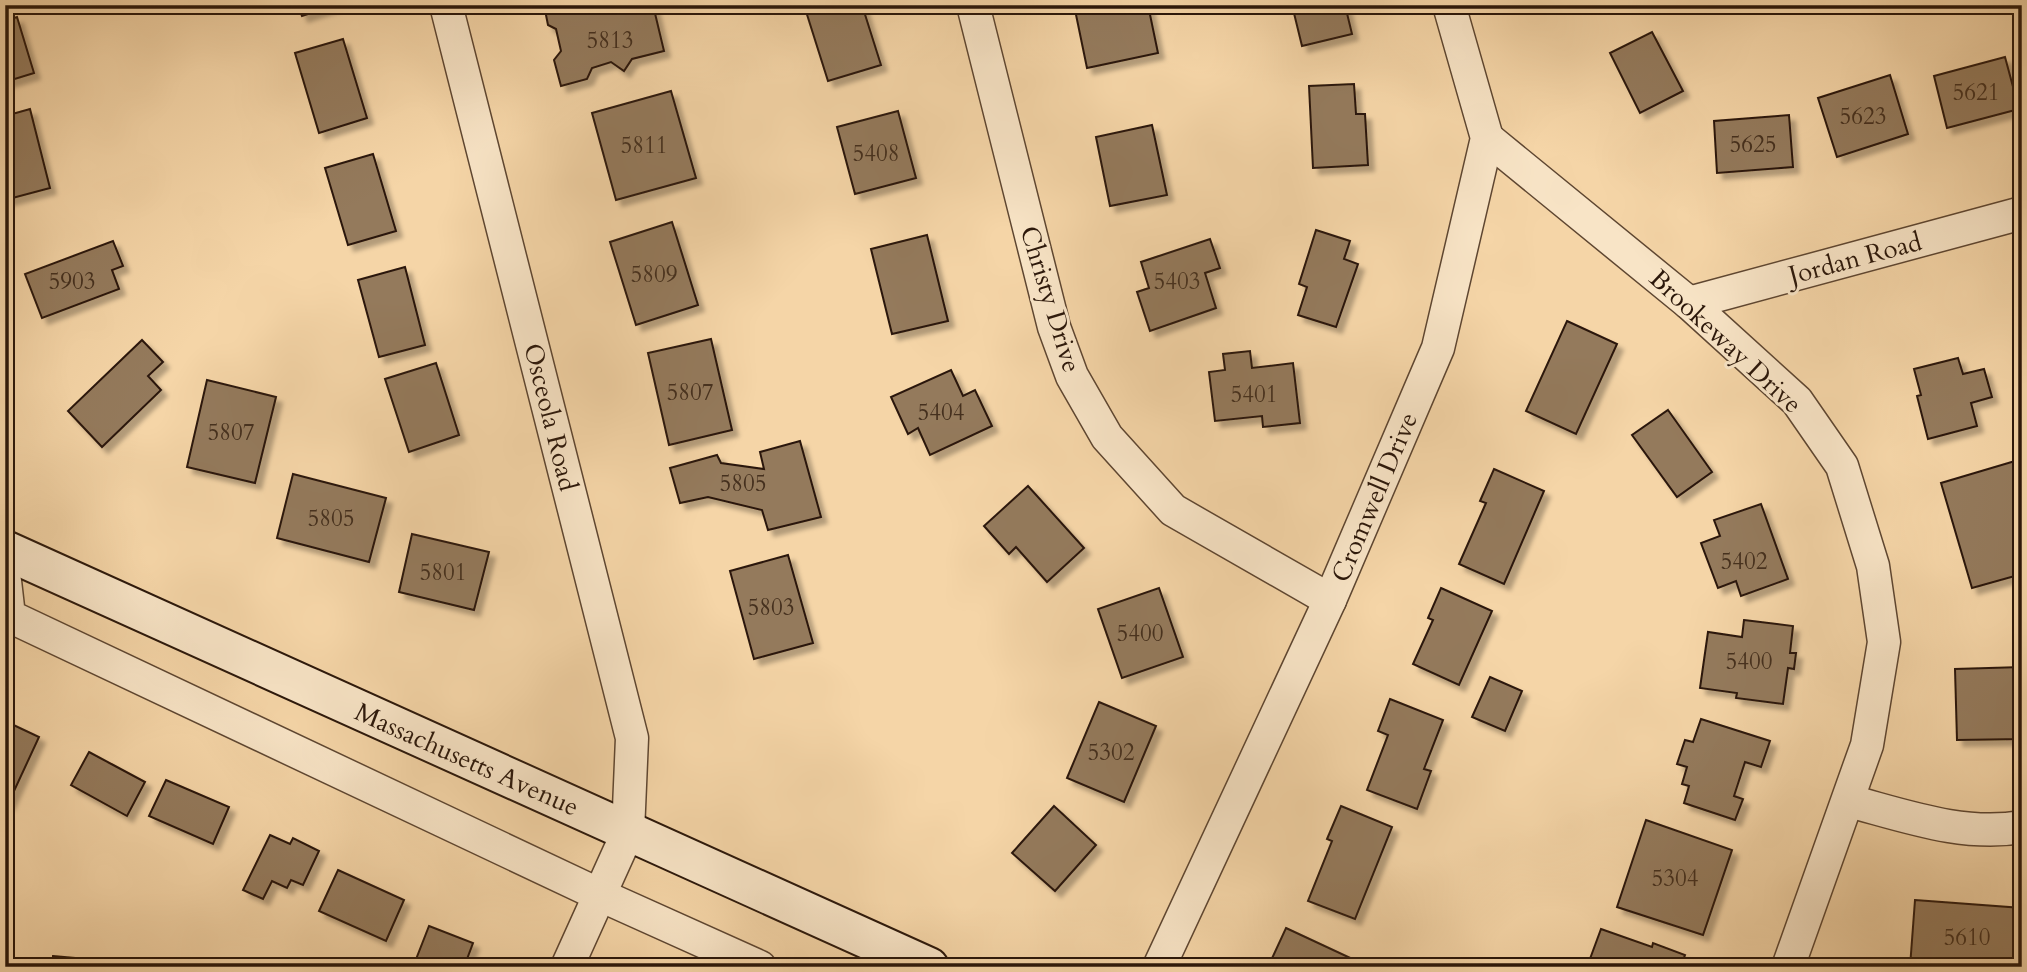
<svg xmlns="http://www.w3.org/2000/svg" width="2027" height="972" font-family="Cardo,serif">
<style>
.building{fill:#947a5c;stroke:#2b170a;stroke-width:2;filter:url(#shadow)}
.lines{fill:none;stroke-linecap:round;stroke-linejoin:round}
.street-casing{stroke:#5e4631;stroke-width:35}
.secondary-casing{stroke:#2b170a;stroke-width:42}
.street{stroke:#f8e4c6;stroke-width:32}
.secondary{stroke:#f8e4c6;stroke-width:38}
.labels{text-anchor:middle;stroke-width:6;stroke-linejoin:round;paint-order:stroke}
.number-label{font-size:23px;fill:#45301e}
.street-label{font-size:26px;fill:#2b170a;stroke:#f8e4c6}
</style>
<defs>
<filter id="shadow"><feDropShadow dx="6" dy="6" stdDeviation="2" flood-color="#0004"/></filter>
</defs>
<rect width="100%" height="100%" fill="#f5d5a7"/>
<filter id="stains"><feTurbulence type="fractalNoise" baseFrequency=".00286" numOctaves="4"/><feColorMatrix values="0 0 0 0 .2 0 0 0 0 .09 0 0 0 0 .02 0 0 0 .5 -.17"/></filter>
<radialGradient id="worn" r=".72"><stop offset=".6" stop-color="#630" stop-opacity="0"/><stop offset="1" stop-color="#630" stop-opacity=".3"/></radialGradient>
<g class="building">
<path d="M 298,5 L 335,5 L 302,16 Z"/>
<path d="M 544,5 L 653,5 L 664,51 L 632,59 L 624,71 L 611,62 L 592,68 L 587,79 L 561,86 L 554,60 L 561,51 L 556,29 L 548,25 Z"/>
<path d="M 804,5 L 862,5 L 881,65 L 828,81 Z"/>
<path d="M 1074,5 L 1148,5 L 1158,53 L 1087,68 Z"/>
<path d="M 1292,5 L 1345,5 L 1352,34 L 1302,46 Z"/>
<path d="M 17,17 L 34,73 L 5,82 L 5,21 Z"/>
<path d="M 1652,32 L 1683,91 L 1640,113 L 1610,53 Z"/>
<path d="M 343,39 L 367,118 L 319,133 L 295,53 Z"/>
<path d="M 2005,57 L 2019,109 L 1947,128 L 1934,76 Z"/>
<path d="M 1890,75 L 1908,134 L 1837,157 L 1818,98 Z"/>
<path d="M 1354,84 L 1356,114 L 1365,114 L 1368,165 L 1313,168 L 1309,86 Z"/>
<path d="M 671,91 L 696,178 L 616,200 L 592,113 Z"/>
<path d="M 30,109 L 50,188 L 5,200 L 5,116 Z"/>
<path d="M 898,111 L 916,178 L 855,194 L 837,127 Z"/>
<path d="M 1789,115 L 1793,167 L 1717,173 L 1714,121 Z"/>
<path d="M 1152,125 L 1167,195 L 1110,206 L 1096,137 Z"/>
<path d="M 373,154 L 396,231 L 348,245 L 325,168 Z"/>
<path d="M 672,222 L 698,305 L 636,325 L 610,242 Z"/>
<path d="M 1316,230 L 1350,241 L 1344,259 L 1358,264 L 1336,327 L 1298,315 L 1307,287 L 1299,284 Z"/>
<path d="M 927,235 L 948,321 L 892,334 L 871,249 Z"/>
<path d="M 1210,239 L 1220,268 L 1205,273 L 1216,308 L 1150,331 L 1137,292 L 1149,288 L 1141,262 Z"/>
<path d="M 113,241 L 123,266 L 112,270 L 119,289 L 42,318 L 25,274 Z"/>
<path d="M 405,267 L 425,345 L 379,357 L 358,280 Z"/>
<path d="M 1567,321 L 1617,344 L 1576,434 L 1526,411 Z"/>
<path d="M 711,339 L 732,430 L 669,445 L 648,353 Z"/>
<path d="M 142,340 L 163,362 L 148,376 L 161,390 L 102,447 L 68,411 Z"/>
<path d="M 1250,351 L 1252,368 L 1293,363 L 1300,423 L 1263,427 L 1262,416 L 1215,421 L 1209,372 L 1225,370 L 1223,354 Z"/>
<path d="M 1958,358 L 1963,374 L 1984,369 L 1992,397 L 1971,403 L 1977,426 L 1928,439 L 1917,396 L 1921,395 L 1914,369 Z"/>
<path d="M 436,363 L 459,435 L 409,452 L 385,379 Z"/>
<path d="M 951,370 L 963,396 L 975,390 L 992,426 L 930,455 L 918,428 L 908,434 L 891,397 Z"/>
<path d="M 207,380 L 276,397 L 255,483 L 187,467 Z"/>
<path d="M 1668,410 L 1712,472 L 1677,497 L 1632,435 Z"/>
<path d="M 800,441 L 821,517 L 768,530 L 762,510 L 708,497 L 680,503 L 670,468 L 717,455 L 721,463 L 764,469 L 760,452 Z"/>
<path d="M 2015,461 L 2022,483 L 2022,574 L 1972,588 L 1941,483 Z"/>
<path d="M 1494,469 L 1544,491 L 1504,584 L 1459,564 L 1486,503 L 1480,501 Z"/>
<path d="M 293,474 L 386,498 L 369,562 L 277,538 Z"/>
<path d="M 1028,486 L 1084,548 L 1047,582 L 1016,547 L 1009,554 L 984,526 Z"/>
<path d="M 1761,504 L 1788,579 L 1741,596 L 1736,581 L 1718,588 L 1701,543 L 1720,536 L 1714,520 Z"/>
<path d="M 412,534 L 489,552 L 474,610 L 399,592 Z"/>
<path d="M 788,555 L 813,643 L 754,659 L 730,571 Z"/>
<path d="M 1159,588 L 1183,657 L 1122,678 L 1098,609 Z"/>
<path d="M 1441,588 L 1492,611 L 1459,685 L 1413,664 L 1433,620 L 1428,618 Z"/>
<path d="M 1744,620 L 1793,626 L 1790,653 L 1796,653 L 1794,669 L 1788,668 L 1783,704 L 1736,698 L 1737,693 L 1700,688 L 1708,632 L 1742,637 Z"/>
<path d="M 2022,667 L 2022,739 L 1957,740 L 1955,669 Z"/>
<path d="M 1490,677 L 1522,691 L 1505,731 L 1472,717 Z"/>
<path d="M 1390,699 L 1443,720 L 1424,769 L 1431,771 L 1417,809 L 1367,790 L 1388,735 L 1378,731 Z"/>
<path d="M 1099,702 L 1156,726 L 1124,802 L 1067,778 Z"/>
<path d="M 1701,719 L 1770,741 L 1761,767 L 1745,762 L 1734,796 L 1743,799 L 1735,820 L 1684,803 L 1689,786 L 1682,784 L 1687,767 L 1677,764 L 1685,740 L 1693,742 Z"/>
<path d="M 5,721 L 39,737 L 8,804 L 5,802 Z"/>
<path d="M 89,752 L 145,782 L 127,816 L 71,785 Z"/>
<path d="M 166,780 L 229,807 L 213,844 L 149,816 Z"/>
<path d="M 1054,806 L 1096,845 L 1055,891 L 1012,853 Z"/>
<path d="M 1341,806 L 1392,827 L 1355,919 L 1308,901 L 1332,841 L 1327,839 Z"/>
<path d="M 1646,820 L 1732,850 L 1703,935 L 1617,907 Z"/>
<path d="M 270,835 L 290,844 L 293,838 L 319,851 L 303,885 L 291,880 L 287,888 L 272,881 L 263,899 L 243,890 Z"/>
<path d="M 338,870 L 404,900 L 386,941 L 319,911 Z"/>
<path d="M 1915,900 L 2022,908 L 2022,967 L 1910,967 Z"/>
<path d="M 429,926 L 473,943 L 464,967 L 413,967 Z"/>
<path d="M 1286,928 L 1359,962 L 1357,967 L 1268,967 Z"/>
<path d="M 1601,929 L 1652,947 L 1653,943 L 1685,955 L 1682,963 L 1688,967 L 1587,967 Z"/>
<path d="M 53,956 L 108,961 L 107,967 L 52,967 Z"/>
</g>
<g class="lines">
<defs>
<g id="street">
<path d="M 446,5 L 632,738 L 628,832 L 567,967"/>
<path d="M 973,5 L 1054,327 L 1072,376 L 1107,437 L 1173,510 L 1330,600"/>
<path d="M 1487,138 L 1689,303 L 1797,401 L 1842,466 L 1873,566 L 1884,642 L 1867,745 L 1788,967"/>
<path d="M 1689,303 L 2022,213"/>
<path d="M 5,581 L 9,616 L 600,895 L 760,967"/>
<path d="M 1849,801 C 1906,816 1963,837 2022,827"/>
<path d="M 1159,967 L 1330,600 L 1438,348 L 1487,138 L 1449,5"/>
</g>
<path id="secondary" d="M 5,550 L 929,967"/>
</defs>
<use href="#street" class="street-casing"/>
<use href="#secondary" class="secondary-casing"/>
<use href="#street" class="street"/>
<use href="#secondary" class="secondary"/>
</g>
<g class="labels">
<g class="number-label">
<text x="610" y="48">5813</text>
<text x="1976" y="100">5621</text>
<text x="1863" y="124">5623</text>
<text x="1753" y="152">5625</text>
<text x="644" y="153">5811</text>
<text x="876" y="161">5408</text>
<text x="654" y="282">5809</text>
<text x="72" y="289">5903</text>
<text x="1177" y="289">5403</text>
<text x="690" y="400">5807</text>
<text x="1254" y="402">5401</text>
<text x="941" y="420">5404</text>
<text x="231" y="440">5807</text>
<text x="743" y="491">5805</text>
<text x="331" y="526">5805</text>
<text x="1744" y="569">5402</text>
<text x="443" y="580">5801</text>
<text x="771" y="615">5803</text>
<text x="1140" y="641">5400</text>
<text x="1749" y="669">5400</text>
<text x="1111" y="760">5302</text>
<text x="1675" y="886">5304</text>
<text x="1967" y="945">5610</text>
</g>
<g class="street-label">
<text transform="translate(1855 258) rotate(-15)" y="9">Jordan Road</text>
<text transform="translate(1051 299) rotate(73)" y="9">Christy Drive</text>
<text transform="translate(1726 341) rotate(43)" y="9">Brookeway Drive</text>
<text transform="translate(551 417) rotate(76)" y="9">Osceola Road</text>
<text transform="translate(1374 497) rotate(-67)" y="9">Cromwell Drive</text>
<text transform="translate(467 759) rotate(24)" y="9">Massachusetts Avenue</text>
</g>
</g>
<rect width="2027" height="972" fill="none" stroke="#f5d5a7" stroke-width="28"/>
<rect x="7" y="7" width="2013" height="958" fill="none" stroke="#2b170a" stroke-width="3.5"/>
<rect x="14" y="14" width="1999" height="944" fill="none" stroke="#2b170a" stroke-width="2"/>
<rect width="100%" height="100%" filter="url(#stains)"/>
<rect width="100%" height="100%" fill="url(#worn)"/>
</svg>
